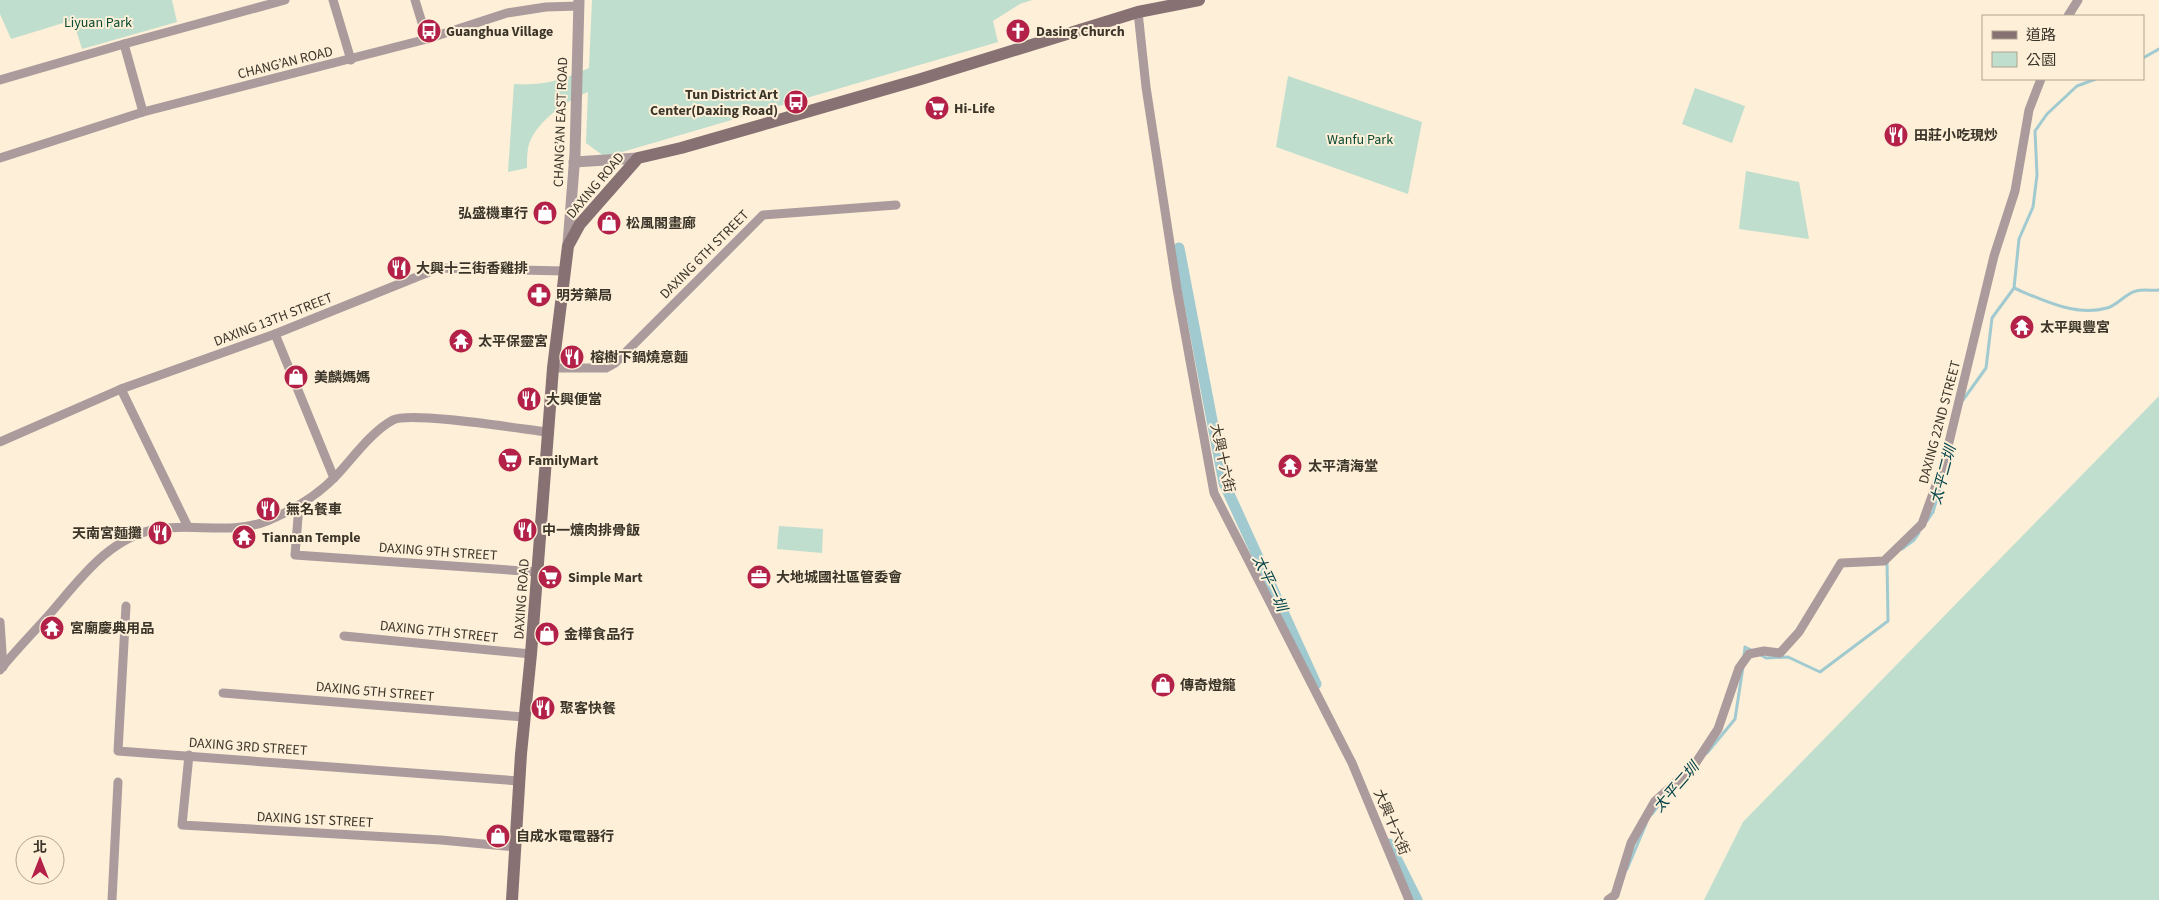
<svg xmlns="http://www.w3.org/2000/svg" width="2159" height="900" font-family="'Source Sans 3','Noto Sans TC',sans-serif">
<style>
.green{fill:#bfdece}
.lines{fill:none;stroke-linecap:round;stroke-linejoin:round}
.stream{stroke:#a1cad0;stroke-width:3}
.canal{stroke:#a1cad0;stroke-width:11}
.minor{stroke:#ab9b9c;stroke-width:9}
.tertiary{stroke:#ab9b9c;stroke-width:11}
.secondary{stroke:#887173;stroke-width:12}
.labels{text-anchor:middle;stroke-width:4;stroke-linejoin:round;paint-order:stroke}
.park-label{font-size:14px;fill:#0c4b33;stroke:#fdefd8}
.poi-label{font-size:14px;font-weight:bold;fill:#3b3529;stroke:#fdefd8;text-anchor:start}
.street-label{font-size:14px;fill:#3b3529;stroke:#fdefd8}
.water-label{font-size:15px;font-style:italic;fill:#01434a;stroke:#fdefd8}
</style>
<rect width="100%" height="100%" fill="#fdefd8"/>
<g class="green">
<path d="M 0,0 L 172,0 L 177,22 L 82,49 L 73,20 L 11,39 L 0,14 Z"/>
<path d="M 592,0 L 1032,0 L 1020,4 L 993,21 L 998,42 L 605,157 L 586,143 L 588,92 C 566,101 537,121 529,144 C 527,151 527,161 527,168 L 508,172 L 514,84 C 544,86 562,80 589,68 Z"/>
<path d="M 1288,76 L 1422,122 L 1408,194 L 1276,147 Z"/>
<path d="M 1695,88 L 1745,106 L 1732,143 L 1682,124 Z"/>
<path d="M 1746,171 L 1799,182 L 1809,239 L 1739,229 Z"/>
<path d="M 2159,396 L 2159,900 L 1704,900 L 1743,822 Z"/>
<path d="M 779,526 L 823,529 L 822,553 L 777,549 Z"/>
</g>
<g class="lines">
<g class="stream">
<path d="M 2143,58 L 2159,49"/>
<path d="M 2014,288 C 2042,300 2076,317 2107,308 C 2118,305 2126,293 2136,291 C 2143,289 2152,291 2159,290"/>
<path d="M 1963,400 L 1986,368 L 1992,318 L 2014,288 L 2019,239 L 2033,207 L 2037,175 L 2035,131 L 2047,114 L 2077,86 L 2096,79"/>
<path d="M 1927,521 L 1933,512 L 1942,481"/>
<path d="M 1902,549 L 1914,540 L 1919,533"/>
<path d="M 1759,654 L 1766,658 L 1788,657 L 1820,672 L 1888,621 L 1887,560"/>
<path d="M 1744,656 L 1745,647 L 1753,651"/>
<path d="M 1707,753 L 1735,719 L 1743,667"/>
<path d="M 1652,814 L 1666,795"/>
<path d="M 1627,869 L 1646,824"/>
</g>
<g class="canal">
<path d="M 1179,248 L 1224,483 L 1316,684"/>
<path d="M 1389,844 L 1417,900"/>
</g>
<g class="minor">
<path d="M 333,0 L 351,60"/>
<path d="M 415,0 L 427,39"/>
<path d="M 1138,12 L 1146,87 L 1177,289 L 1214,493 L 1352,763 L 1409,900"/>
<path d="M 2068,16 L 2078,0"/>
<path d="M 124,44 L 143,112"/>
<path d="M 0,80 L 124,44 L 285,0"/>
<path d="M 0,158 L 143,112 L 427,39 L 507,13 L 546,7 L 579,6"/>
<path d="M 275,334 L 334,478"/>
<path d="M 553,368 L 606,368 L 615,363 L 763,215 L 896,205"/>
<path d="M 121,389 L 188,527"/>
<path d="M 0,442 L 121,389 L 275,334 L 439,268 L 565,271"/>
<path d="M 299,505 L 295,555 L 538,572"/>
<path d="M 126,606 L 118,751 L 519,781"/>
<path d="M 0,622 L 3,667"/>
<path d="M 344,636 L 531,654"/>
<path d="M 0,670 C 15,651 32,634 48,616 C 78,582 109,536 158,529 C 194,523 231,535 267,521 C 291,511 318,495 336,476 C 352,459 372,431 393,420 C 411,411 521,429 547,432"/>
<path d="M 223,693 L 524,717"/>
<path d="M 189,755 L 182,825 L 441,840 L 516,847"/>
<path d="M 112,900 L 118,782"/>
<path d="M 1608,900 L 1615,895 L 1631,843 L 1655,801 L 1693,767 L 1718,729 L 1739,668 L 1749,654 L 1764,651 L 1780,653 L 1799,632 L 1841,563 L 1884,561 L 1922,524 L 1944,463 L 1994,256 L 2015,191 L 2029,110 L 2041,79"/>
</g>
<g class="tertiary">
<path d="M 574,162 L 638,158"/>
<path d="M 568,244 L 575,154 L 579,0"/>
</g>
<path class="secondary" d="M 512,900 L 521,754 L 531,654 L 553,368 L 568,246 L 580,224 L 638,158 L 681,148 L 921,79 L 1138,12 L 1199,0"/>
</g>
<defs>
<symbol id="bus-disc" viewBox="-11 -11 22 22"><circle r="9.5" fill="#b32148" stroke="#fdefd8"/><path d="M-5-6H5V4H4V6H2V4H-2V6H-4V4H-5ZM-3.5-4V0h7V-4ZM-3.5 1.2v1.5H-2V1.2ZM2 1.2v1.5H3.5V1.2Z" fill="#fff"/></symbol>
<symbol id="church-disc" viewBox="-11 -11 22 22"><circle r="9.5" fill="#b32148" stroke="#fdefd8"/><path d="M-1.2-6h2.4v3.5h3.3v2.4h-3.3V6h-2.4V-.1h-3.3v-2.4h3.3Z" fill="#fff"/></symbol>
<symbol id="supermarket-disc" viewBox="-11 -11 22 22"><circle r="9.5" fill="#b32148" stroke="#fdefd8"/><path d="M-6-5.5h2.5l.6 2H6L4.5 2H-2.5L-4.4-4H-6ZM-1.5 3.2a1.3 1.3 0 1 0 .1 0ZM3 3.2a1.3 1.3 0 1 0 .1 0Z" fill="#fff"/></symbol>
<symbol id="restaurant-disc" viewBox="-11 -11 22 22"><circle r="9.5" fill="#b32148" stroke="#fdefd8"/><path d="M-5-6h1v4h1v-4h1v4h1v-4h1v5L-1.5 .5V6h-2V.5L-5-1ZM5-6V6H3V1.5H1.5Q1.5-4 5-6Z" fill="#fff"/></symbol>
<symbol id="shop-disc" viewBox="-11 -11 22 22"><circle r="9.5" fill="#b32148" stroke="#fdefd8"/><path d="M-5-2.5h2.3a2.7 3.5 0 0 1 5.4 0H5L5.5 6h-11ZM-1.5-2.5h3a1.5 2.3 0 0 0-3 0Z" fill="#fff"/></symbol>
<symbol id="pharmacy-disc" viewBox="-11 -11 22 22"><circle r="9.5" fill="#b32148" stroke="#fdefd8"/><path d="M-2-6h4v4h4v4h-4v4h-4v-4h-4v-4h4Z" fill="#fff"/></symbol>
<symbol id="temple-disc" viewBox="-11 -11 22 22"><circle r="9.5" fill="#b32148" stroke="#fdefd8"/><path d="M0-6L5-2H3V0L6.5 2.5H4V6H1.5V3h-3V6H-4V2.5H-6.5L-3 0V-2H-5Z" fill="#fff"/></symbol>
<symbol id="office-disc" viewBox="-11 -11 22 22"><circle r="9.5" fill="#b32148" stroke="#fdefd8"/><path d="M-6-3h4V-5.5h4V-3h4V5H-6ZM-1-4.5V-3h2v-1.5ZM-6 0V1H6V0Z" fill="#fff"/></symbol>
</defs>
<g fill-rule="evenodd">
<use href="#bus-disc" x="415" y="17" width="28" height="28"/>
<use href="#church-disc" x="1004" y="17" width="28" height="28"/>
<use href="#bus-disc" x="782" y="88" width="28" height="28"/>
<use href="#supermarket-disc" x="923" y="94" width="28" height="28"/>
<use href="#restaurant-disc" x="1882" y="121" width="28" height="28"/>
<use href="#shop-disc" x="531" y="199" width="28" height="28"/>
<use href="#shop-disc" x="595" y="209" width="28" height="28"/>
<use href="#restaurant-disc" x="385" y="254" width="28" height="28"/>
<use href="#pharmacy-disc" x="525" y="281" width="28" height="28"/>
<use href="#temple-disc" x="2008" y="313" width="28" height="28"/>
<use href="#temple-disc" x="447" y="327" width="28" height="28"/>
<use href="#restaurant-disc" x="558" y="343" width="28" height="28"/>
<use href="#shop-disc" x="282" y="363" width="28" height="28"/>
<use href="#restaurant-disc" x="515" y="385" width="28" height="28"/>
<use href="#supermarket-disc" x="496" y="446" width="28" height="28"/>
<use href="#temple-disc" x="1276" y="452" width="28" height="28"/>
<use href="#restaurant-disc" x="254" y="495" width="28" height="28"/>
<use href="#restaurant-disc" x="511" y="516" width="28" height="28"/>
<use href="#restaurant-disc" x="146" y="519" width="28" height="28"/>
<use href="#temple-disc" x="230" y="523" width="28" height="28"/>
<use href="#supermarket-disc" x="536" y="563" width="28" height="28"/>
<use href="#office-disc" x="745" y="563" width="28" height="28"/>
<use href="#temple-disc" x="38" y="614" width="28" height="28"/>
<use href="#shop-disc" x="533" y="620" width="28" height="28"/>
<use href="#shop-disc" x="1149" y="671" width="28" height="28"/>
<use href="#restaurant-disc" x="529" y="694" width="28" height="28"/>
<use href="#shop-disc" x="484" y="822" width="28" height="28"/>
</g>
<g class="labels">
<g class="park-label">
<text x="98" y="27">Liyuan Park</text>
<text x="1360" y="144">Wanfu Park</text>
</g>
<g class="poi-label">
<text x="446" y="36">Guanghua Village</text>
<text x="1036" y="36">Dasing Church</text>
<text x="778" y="99" text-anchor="end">Tun District Art<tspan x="778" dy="16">Center(Daxing Road)</tspan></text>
<text x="954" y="113">Hi-Life</text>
<text x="1914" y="140">田莊小吃現炒</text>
<text x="528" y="218" text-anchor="end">弘盛機車行</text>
<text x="626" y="228">松風閣畫廊</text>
<text x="416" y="273">大興十三街香雞排</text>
<text x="556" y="300">明芳藥局</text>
<text x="2040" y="332">太平興豐宮</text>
<text x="478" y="346">太平保靈宮</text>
<text x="590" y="362">榕樹下鍋燒意麵</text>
<text x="314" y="382">美麟媽媽</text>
<text x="546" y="404">大興便當</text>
<text x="528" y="465">FamilyMart</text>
<text x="1308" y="471">太平清海堂</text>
<text x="286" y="514">無名餐車</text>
<text x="542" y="535">中一爌肉排骨飯</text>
<text x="142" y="538" text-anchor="end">天南宮麵攤</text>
<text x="262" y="542">Tiannan Temple</text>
<text x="568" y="582">Simple Mart</text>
<text x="776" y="582">大地城國社區管委會</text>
<text x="70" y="633">宮廟慶典用品</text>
<text x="564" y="639">金樺食品行</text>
<text x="1180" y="690">傳奇燈籠</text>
<text x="560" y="713">聚客快餐</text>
<text x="516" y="841">自成水電電器行</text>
</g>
<g class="street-label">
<text transform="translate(285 62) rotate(-14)" y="5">CHANG’AN ROAD</text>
<text transform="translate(560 122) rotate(-88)" y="5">CHANG’AN EAST ROAD</text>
<text transform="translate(595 185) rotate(-50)" y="5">DAXING ROAD</text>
<text transform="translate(704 254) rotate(-45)" y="5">DAXING 6TH STREET</text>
<text transform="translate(273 319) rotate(-21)" y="5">DAXING 13TH STREET</text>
<text transform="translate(1939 422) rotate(-75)" y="5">DAXING 22ND STREET</text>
<text transform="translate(1223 458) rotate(78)" y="5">大興十六街</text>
<text transform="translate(438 551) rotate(4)" y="5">DAXING 9TH STREET</text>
<text transform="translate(521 599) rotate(-86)" y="5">DAXING ROAD</text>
<text transform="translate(439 631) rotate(6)" y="5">DAXING 7TH STREET</text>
<text transform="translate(375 691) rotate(5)" y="5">DAXING 5TH STREET</text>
<text transform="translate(248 746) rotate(4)" y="5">DAXING 3RD STREET</text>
<text transform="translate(315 819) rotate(3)" y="5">DAXING 1ST STREET</text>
<text transform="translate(1392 822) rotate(67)" y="5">大興十六街</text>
</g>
<g class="water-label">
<text transform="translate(1943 475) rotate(-75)" y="5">太平二圳</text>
<text transform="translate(1270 583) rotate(65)" y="5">太平一圳</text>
<text transform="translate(1676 787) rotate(-49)" y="5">太平二圳</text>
</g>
</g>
<rect x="1982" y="15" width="162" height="65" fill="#fdefd8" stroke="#afa592"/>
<rect x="1992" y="31" width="25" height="8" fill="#887173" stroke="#afa592"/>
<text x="2026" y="40" font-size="15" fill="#3b3529">道路</text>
<rect x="1992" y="52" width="25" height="15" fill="#bfdece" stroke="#afa592"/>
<text x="2026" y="65" font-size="15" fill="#3b3529">公園</text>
<g transform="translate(40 860)"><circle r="24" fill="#fdefd8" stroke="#afa592"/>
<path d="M0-4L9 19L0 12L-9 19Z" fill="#b32148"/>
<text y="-8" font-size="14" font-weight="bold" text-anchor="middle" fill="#3b3529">北</text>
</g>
</svg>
